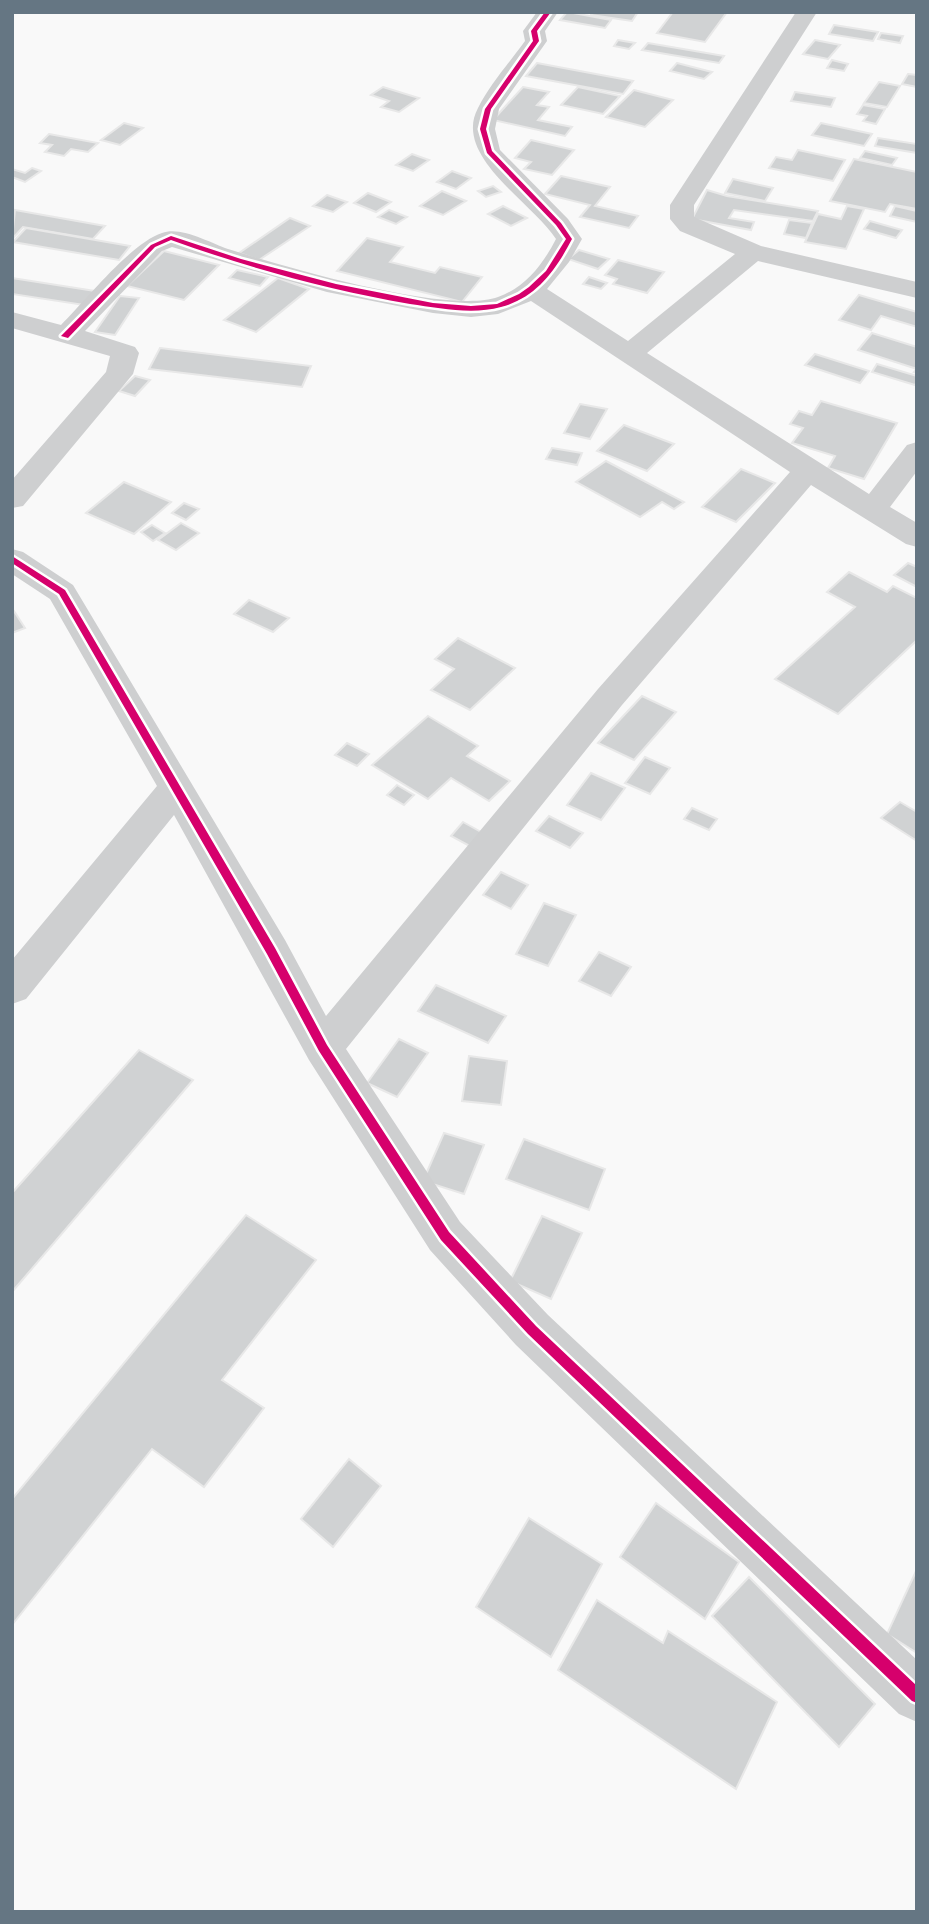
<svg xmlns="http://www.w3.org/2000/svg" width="929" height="1924" font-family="'Varela Round',sans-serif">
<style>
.building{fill:#d0d2d3;stroke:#e8e8e8;stroke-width:2}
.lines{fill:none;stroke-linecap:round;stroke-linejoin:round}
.minor{fill:#cecfd0;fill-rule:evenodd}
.cycleway-casing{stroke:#fff;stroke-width:5}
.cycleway{fill:#d6006c;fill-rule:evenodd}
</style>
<rect width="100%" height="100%" fill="#f9f9f9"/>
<g class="building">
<path d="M 567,12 L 568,12 L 611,20 L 605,28 L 560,20 Z"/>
<path d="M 593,12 L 638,12 L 632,21 L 591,15 Z"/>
<path d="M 673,12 L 727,12 L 705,42 L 657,33 Z"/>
<path d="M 834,25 L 878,32 L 873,41 L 829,34 Z"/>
<path d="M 881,33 L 903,36 L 900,43 L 878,39 Z"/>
<path d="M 618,40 L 635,43 L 629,49 L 614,46 Z"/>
<path d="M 815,40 L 840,45 L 828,59 L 803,54 Z"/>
<path d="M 648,43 L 724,56 L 719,63 L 642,50 Z"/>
<path d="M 832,60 L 848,64 L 844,71 L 827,68 Z"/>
<path d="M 537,63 L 633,81 L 623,94 L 526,76 Z"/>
<path d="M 677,63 L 712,72 L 704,79 L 670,71 Z"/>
<path d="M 908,74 L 917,75 L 917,87 L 902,84 Z"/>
<path d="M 879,82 L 900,86 L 887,107 L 864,103 Z"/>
<path d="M 383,87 L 419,98 L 399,112 L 381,107 L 389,101 L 371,95 Z"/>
<path d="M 523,87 L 549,92 L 537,105 L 549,107 L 538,120 L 572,127 L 565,136 L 493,120 Z"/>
<path d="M 578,87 L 620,96 L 603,114 L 561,105 Z"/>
<path d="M 634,90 L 673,100 L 645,127 L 606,117 Z"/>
<path d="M 795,92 L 835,98 L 831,107 L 791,101 Z"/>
<path d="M 863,105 L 885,109 L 876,124 L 863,121 L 867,116 L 857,114 Z"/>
<path d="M 124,123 L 143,128 L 120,145 L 101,140 Z"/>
<path d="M 821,123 L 872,134 L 864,146 L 812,135 Z"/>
<path d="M 49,134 L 98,143 L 88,152 L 71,149 L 64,156 L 45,152 L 52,145 L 40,143 Z"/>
<path d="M 878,138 L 917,144 L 917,153 L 875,146 Z"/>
<path d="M 531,140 L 574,150 L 552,175 L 524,169 L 531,162 L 515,158 Z"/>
<path d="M 798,150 L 845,160 L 833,181 L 769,168 L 776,157 L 792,160 Z"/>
<path d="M 865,151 L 897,158 L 892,165 L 860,158 Z"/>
<path d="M 412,154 L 429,160 L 413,171 L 396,165 Z"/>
<path d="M 854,159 L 917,172 L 917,209 L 890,204 L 885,212 L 830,201 Z"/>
<path d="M 32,168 L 41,171 L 25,182 L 12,177 L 12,169 L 25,173 Z"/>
<path d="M 452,171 L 471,178 L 456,189 L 437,182 Z"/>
<path d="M 561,176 L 610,187 L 595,206 L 638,216 L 629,228 L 580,217 L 590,205 L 545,194 Z"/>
<path d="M 733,179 L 773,188 L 765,201 L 725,193 Z"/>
<path d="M 493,186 L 501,192 L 486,197 L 478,191 Z"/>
<path d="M 707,190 L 727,196 L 818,211 L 813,221 L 734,210 L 729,218 L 754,222 L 751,230 L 692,219 Z"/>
<path d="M 442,191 L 466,201 L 443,215 L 420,206 Z"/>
<path d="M 368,193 L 391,202 L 376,212 L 354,203 Z"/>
<path d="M 327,195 L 347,202 L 333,212 L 313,206 Z"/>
<path d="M 503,206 L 527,218 L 511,226 L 488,214 Z"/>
<path d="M 847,206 L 864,209 L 846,249 L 805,242 L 818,214 L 841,219 Z"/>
<path d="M 895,206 L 917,211 L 917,222 L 890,216 Z"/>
<path d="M 15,210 L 105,226 L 93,239 L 23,227 L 12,239 Z"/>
<path d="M 389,210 L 407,217 L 396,224 L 378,217 Z"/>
<path d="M 290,218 L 310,226 L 259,260 L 239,253 Z"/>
<path d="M 789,220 L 812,223 L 806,238 L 784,234 Z"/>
<path d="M 870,221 L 902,230 L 896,238 L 864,229 Z"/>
<path d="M 26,228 L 130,246 L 119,260 L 13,242 Z"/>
<path d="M 367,238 L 403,247 L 390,262 L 435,273 L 440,267 L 482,277 L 462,302 L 337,271 Z"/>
<path d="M 579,250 L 609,259 L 598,269 L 568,259 Z"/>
<path d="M 164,251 L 219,265 L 184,300 L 127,286 Z"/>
<path d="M 618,260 L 664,272 L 647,293 L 613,284 L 617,279 L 605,275 Z"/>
<path d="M 237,270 L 268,277 L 260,286 L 229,278 Z"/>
<path d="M 589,277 L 607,283 L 601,289 L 583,284 Z"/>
<path d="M 12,278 L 95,291 L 84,305 L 12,294 Z"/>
<path d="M 278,278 L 309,289 L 256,332 L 224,320 Z"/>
<path d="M 859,295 L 917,312 L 917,327 L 881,316 L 871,330 L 839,320 Z"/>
<path d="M 120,296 L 139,298 L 115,335 L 95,332 Z"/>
<path d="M 872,333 L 917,347 L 917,373 L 914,372 L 917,369 L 858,350 Z"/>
<path d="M 160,348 L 311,366 L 302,387 L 149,369 Z"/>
<path d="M 815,354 L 869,371 L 860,383 L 805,365 Z"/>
<path d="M 877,364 L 917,376 L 917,382 L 915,385 L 872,372 Z"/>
<path d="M 135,376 L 150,380 L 135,396 L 119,391 Z"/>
<path d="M 821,401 L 897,423 L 864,479 L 828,468 L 835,456 L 792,443 L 803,428 L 790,424 L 799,411 L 812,415 Z"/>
<path d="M 580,404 L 607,409 L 590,439 L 564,433 Z"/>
<path d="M 624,425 L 674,444 L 647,471 L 597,451 Z"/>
<path d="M 552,448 L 582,453 L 577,465 L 546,459 Z"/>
<path d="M 606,461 L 684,502 L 674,509 L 662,502 L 640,517 L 576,482 Z"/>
<path d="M 741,469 L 775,483 L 736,522 L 702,507 Z"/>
<path d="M 124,482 L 171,502 L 134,534 L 86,513 Z"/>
<path d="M 184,503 L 199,509 L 186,520 L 172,513 Z"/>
<path d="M 181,523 L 199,533 L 176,550 L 158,540 Z"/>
<path d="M 152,525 L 165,533 L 153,541 L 141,532 Z"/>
<path d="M 908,563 L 917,567 L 917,587 L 894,575 Z"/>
<path d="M 849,572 L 887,592 L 893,586 L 917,598 L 917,640 L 838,714 L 775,679 L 855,607 L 827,592 Z"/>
<path d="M 249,600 L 289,618 L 273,632 L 234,614 Z"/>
<path d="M 12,608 L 25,628 L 12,633 Z"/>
<path d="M 458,638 L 515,668 L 470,710 L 431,690 L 454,669 L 435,659 Z"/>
<path d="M 642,696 L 676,712 L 634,760 L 598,743 Z"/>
<path d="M 428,716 L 478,746 L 467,756 L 510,781 L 489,801 L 451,778 L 428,799 L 372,765 Z"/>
<path d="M 347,743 L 369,754 L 357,766 L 335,755 Z"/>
<path d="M 645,757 L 670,768 L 650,794 L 625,783 Z"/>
<path d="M 591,773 L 625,788 L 601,820 L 567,805 Z"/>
<path d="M 397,785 L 414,795 L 404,805 L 387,795 Z"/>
<path d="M 900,802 L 917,812 L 917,841 L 881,818 Z"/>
<path d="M 692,808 L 717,819 L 709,830 L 684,819 Z"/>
<path d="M 549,816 L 583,833 L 570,848 L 536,831 Z"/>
<path d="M 463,822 L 490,837 L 477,850 L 451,836 Z"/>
<path d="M 501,872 L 528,885 L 511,909 L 483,895 Z"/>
<path d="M 544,903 L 576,915 L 548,966 L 516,954 Z"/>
<path d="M 599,952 L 631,967 L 611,996 L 579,981 Z"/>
<path d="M 436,985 L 506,1016 L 488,1043 L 418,1011 Z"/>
<path d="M 399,1039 L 428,1053 L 397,1097 L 367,1083 Z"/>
<path d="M 139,1050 L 193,1080 L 12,1292 L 12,1193 Z"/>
<path d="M 469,1056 L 507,1061 L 501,1105 L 462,1101 Z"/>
<path d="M 444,1133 L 484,1145 L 464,1194 L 423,1181 Z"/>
<path d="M 524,1139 L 605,1169 L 589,1210 L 506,1179 Z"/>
<path d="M 246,1215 L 316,1260 L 222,1380 L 264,1408 L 204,1487 L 152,1449 L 12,1625 L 12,1499 Z"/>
<path d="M 542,1216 L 582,1233 L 551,1299 L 510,1281 Z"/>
<path d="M 349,1459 L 381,1486 L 333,1547 L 301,1519 Z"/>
<path d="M 656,1503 L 739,1562 L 705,1619 L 620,1557 Z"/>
<path d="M 529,1518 L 602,1564 L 551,1657 L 476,1607 Z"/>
<path d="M 917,1569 L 917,1653 L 887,1634 Z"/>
<path d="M 749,1577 L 875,1704 L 839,1747 L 712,1616 Z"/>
<path d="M 597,1600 L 663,1643 L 668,1631 L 777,1702 L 736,1789 L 558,1670 Z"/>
</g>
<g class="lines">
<path class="minor" d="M 537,12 L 558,12 L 545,31 L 547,41 L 499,109 L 495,129 L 500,150 L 568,219 L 582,239 L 569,262 L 547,289 L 628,341 L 735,254 L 680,231 L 670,219 L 670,205 L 796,12 L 817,12 L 694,205 L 694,217 L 761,246 L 917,282 L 917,298 L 758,261 L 647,353 L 869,494 L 907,445 L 917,442 L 917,471 L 890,507 L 917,523 L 917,547 L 906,544 L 811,485 L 622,705 L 346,1049 L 460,1222 L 548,1315 L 917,1660 L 917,1722 L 899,1714 L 516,1345 L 430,1250 L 309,1060 L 174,815 L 26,999 L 12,1004 L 12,960 L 157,786 L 50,599 L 12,574 L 12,549 L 23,552 L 73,585 L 285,940 L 326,1016 L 598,689 L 790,472 L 531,301 L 498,314 L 471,317 L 433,313 L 327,292 L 172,247 L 162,251 L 85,331 L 135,347 L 139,353 L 133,374 L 23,506 L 12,508 L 12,480 L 106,372 L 110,356 L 12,328 L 12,312 L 61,325 C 86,300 131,243 162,233 C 181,226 210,243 228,249 C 283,266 447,315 498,297 C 526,287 543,264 556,239 C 533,203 452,156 478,108 C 490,84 510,62 525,41 L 523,31 Z"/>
<defs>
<g id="cycleway">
<path d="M 545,12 L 551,12 L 537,31 L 539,41 L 491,109 L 486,129 L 492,151 L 561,223 L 572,239 C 556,270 536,298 501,307 C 472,315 439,308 410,304 C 329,290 249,268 171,240 L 155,247 L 68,338 L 61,336 L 151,245 L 171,236 L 241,259 L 336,284 L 433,303 L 471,306 L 497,304 L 519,294 L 529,287 L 546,271 L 566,239 L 556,225 L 487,153 L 480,129 L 485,109 L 533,41 L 531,31 Z"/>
<path d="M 12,556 L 65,590 L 275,948 L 327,1045 L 449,1232 L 536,1326 L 917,1686 L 917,1703 L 912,1701 L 528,1334 L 441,1240 L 319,1051 L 267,954 L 59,594 L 12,563 Z"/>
</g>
</defs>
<use href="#cycleway" class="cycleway-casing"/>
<use href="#cycleway" class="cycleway"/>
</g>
<rect width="929" height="1924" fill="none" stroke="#657683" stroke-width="28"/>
</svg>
